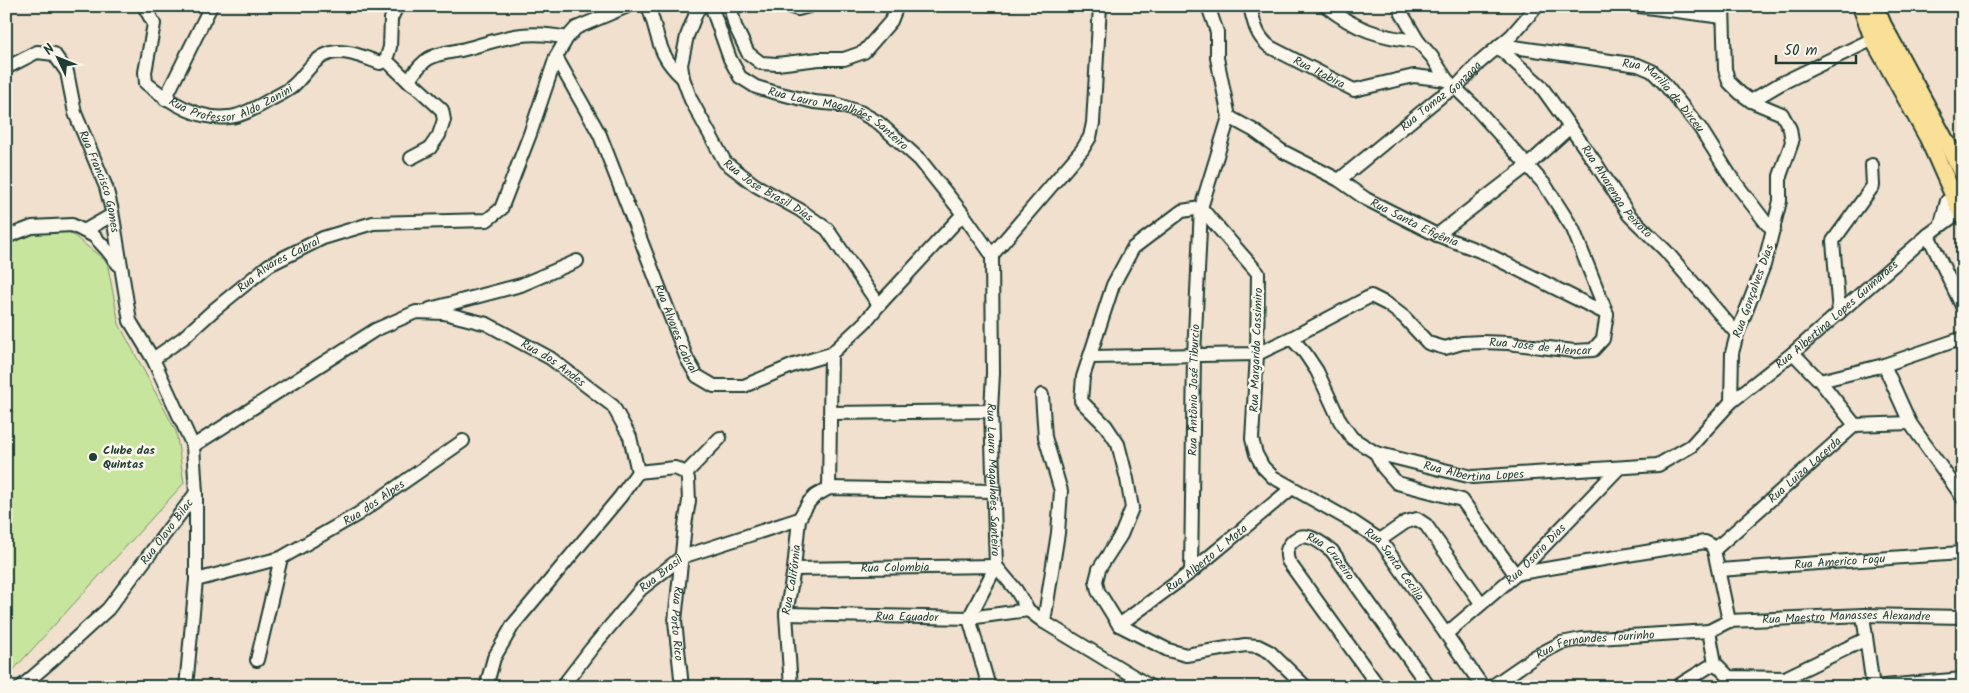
<svg xmlns="http://www.w3.org/2000/svg" width="1969" height="693" font-family="Kalam,sans-serif">
<style>
.green{fill:#c7e59d;stroke:#739168}
.lines{fill:none;stroke-linecap:round;stroke-linejoin:round}
.minor-casing{stroke:#1f3d34;stroke-width:16}
.major-casing{stroke:#1f3d34;stroke-width:20}
.minor{stroke:#fbf7ec;stroke-width:12}
.major{stroke:#fadf96;stroke-width:16}
.poi-dot{fill:#1f3d34;stroke:#fbf7ec;stroke-width:2}
.labels{text-anchor:middle;stroke-width:5;stroke-linejoin:round;paint-order:stroke}
.street-label{font-size:12px;fill:#1f3d34;stroke:#fbf7ec}
.poi-label{font-size:12px;font-weight:bold;fill:#1f3d34;stroke:#fbf7ec;text-anchor:start}
</style>
<rect width="100%" height="100%" fill="#f0e0cd"/>
<filter id="ink" filterUnits="userSpaceOnUse"><feTurbulence type="fractalNoise" baseFrequency=".02" numOctaves="2"/><feDisplacementMap in="SourceGraphic" scale="10" xChannelSelector="R" yChannelSelector="G"/><feConvolveMatrix kernelMatrix="1 2 1 2 8 2 1 2 1" color-interpolation-filters="sRGB"/></filter>
<g filter="url(#ink)">
<path class="green" d="M 31,232 L 69,232 L 107,262 L 119,324 L 176,431 L 184,483 L 6,678 L 6,243 Z"/>
<g class="lines">
<defs>
<g id="minor">
<path id="s1" d="M 144,6 L 154,24 L 145,72 L 146,83 C 168,101 200,121 229,117 C 242,116 257,107 268,101 C 276,96 287,92 294,85 C 306,74 314,57 331,53 C 347,49 365,58 380,63 L 386,60 L 390,47 L 391,19 L 397,6"/>
<path d="M 648,6 C 660,37 656,54 683,78"/>
<path id="s2" d="M 701,6 L 697,11 L 687,36 L 681,65 L 683,78 L 691,100 L 725,162 L 755,185 L 800,210 L 827,229 L 879,305"/>
<path id="s3" d="M 714,6 L 713,11 L 730,59 L 740,77 L 756,87 L 773,92 L 814,102 L 835,104 L 860,112 L 879,123 L 920,160 L 963,214 L 992,255 L 993,373 L 991,411 L 996,566 L 1016,590 L 1028,610 L 1044,622 L 1151,687"/>
<path d="M 730,6 L 735,26 L 748,53 L 761,63 L 777,64 L 819,59 L 844,59 L 864,52 L 891,21 L 897,6"/>
<path d="M 788,6 L 798,9 L 809,6"/>
<path id="s4" d="M 1250,6 C 1254,23 1256,36 1270,47 L 1354,90 L 1414,76 L 1447,80"/>
<path d="M 1326,6 C 1354,29 1382,38 1418,41"/>
<path d="M 1639,6 L 1722,17"/>
<path d="M 1723,6 L 1725,69 L 1729,82 L 1740,93 L 1751,101 L 1782,114 L 1790,129 L 1792,142 L 1780,176 L 1780,201 L 1764,265 L 1737,334 L 1732,353 L 1731,402"/>
<path id="s5" d="M 1500,45 L 1638,65 L 1652,71 L 1663,82 L 1700,128 L 1731,177 L 1767,224 L 1774,229"/>
<path id="s6" d="M 1498,47 L 1540,85 L 1595,162 L 1629,215 L 1665,250 L 1737,334"/>
<path id="s7" d="M 556,57 L 600,135 L 687,359 L 697,376 L 714,386 L 744,386 L 794,365 L 831,354 L 865,322 L 879,305 L 963,214"/>
<path d="M 386,60 L 408,81 L 417,87 L 442,110 L 444,120 L 439,135 L 430,148 L 411,158"/>
<path id="s8" d="M 6,68 L 37,52 L 54,54 L 67,72 L 75,113 L 106,187 L 112,211 L 130,321 L 153,359 L 193,446 L 196,493 L 196,580 L 186,687"/>
<path d="M 408,81 C 414,73 420,64 428,59 C 439,52 454,52 465,49 C 506,38 523,29 567,38"/>
<path d="M 165,99 L 211,6"/>
<path d="M 1751,101 L 1780,84 L 1873,39"/>
<path id="s9" d="M 1229,117 L 1253,130 L 1282,151 L 1339,180 L 1366,199 L 1437,235 L 1485,253 L 1607,314"/>
<path id="s10" d="M 1339,180 L 1440,97 L 1456,87 L 1479,63 L 1512,35 L 1537,6"/>
<path d="M 1201,208 L 1182,211 L 1133,248 L 1113,285 L 1083,377 L 1081,401 L 1106,426 L 1118,444 L 1127,479 L 1132,508 L 1121,535 L 1099,569 L 1096,581 L 1098,591 L 1119,625 L 1168,650 L 1186,655 L 1245,645 L 1258,646 L 1270,652 L 1306,687"/>
<path id="s11" d="M 1201,208 L 1258,273 L 1257,354 L 1252,439 L 1256,454 L 1263,467 L 1273,477 L 1353,522 L 1380,540 L 1483,687"/>
<path d="M 1941,224 L 1947,201"/>
<path d="M 84,231 L 112,215"/>
<path d="M 1437,235 L 1528,165 L 1570,127"/>
<path d="M 1928,235 L 1963,308"/>
<path d="M 6,237 L 32,227 L 72,225 L 94,236 L 107,250 L 118,264"/>
<path d="M 992,255 L 1082,150 L 1090,137 L 1093,123 L 1100,6"/>
<path d="M 430,309 L 521,285 L 577,261"/>
<path d="M 1839,313 L 1833,241 L 1873,186 L 1872,165"/>
<path id="s12" d="M 1291,338 L 1371,296 L 1387,304 L 1404,317 L 1428,343 L 1445,348 L 1462,343 L 1482,342 L 1508,343 L 1574,351 L 1593,350 L 1603,339 L 1607,314 L 1573,229 L 1545,185 L 1474,106 L 1447,80 L 1432,57 L 1418,41 L 1401,12 L 1399,6"/>
<path d="M 1793,353 L 1820,381 L 1884,365 L 1963,338"/>
<path id="s13" d="M 1091,357 L 1257,354 L 1291,338 L 1305,353 L 1317,371 L 1340,421 L 1352,438 L 1376,453 L 1472,477 L 1658,465 L 1691,446 L 1731,402 L 1793,353 L 1928,235 L 1955,215 L 1963,205"/>
<path id="s14" d="M 153,359 L 183,338 L 215,309 L 269,265 L 323,238 L 373,223 L 487,220 L 501,209 L 530,134 L 556,57 L 567,38 L 576,28 L 628,6"/>
<path d="M 1884,365 L 1910,423 L 1963,498"/>
<path d="M 1820,381 L 1855,425"/>
<path d="M 1042,395 L 1045,437 L 1061,491 L 1058,533 L 1044,622"/>
<path d="M 831,413 L 991,411"/>
<path id="s15" d="M 193,446 L 375,330 L 416,312 L 444,313 L 487,324 L 550,358 L 613,406 L 630,437 L 638,472 L 620,497 L 513,625 L 494,658 L 486,687"/>
<path d="M 1376,453 L 1383,467 L 1397,483 L 1462,500 L 1515,574 L 1705,542 L 1711,545 L 1714,550 L 1729,621"/>
<path id="s16" d="M 638,472 L 675,468 L 686,473 L 688,479 L 689,501 L 685,525 L 675,621 L 682,687"/>
<path d="M 686,473 L 720,438"/>
<path d="M 829,488 L 831,354"/>
<path d="M 1380,540 L 1406,522 L 1417,519 L 1426,525 L 1481,603"/>
<path id="s17" d="M 1714,550 L 1855,425 L 1910,423"/>
<path id="s18" d="M 794,569 L 996,566 L 969,618"/>
<path id="s19" d="M 1719,570 L 1961,553"/>
<path id="s20" d="M 1191,572 L 1194,355 L 1201,208 L 1229,117 L 1217,58 L 1217,32 L 1208,6"/>
<path id="s21" d="M 196,580 L 281,558 L 358,514 L 463,441"/>
<path id="s22" d="M 786,614 L 969,618 L 1028,610"/>
<path d="M 1863,615 L 1873,687 L 1963,679"/>
<path d="M 969,618 L 989,687"/>
<path id="s23" d="M 1119,625 L 1191,572 L 1292,488"/>
<path id="s24" d="M 1446,634 L 1519,572 L 1619,468"/>
<path id="s25" d="M 1866,639 L 1785,678 L 1729,677 L 1715,663 L 1709,631 L 1729,621 L 1863,615 L 1963,617"/>
<path d="M 257,660 L 281,558"/>
<path id="s26" d="M 21,687 L 50,662 L 108,609 L 196,493"/>
<path id="s27" d="M 562,687 L 591,649 L 641,589 L 682,557 L 799,519"/>
<path id="s28" d="M 791,687 L 786,614 L 794,569 L 799,519 L 809,502 L 815,496 L 829,488 L 994,491"/>
<path id="s29" d="M 1379,687 L 1288,561 C 1286,553 1286,549 1291,543 C 1304,528 1320,542 1332,551 L 1429,687"/>
<path id="s30" d="M 1491,687 L 1536,656 L 1561,643 L 1582,639 L 1709,631"/>
<path d="M 1676,687 L 1715,663"/>
</g>
<g id="major">
<path d="M 1861,6 L 1873,39 L 1928,138 L 1963,217"/>
<path d="M 1875,6 L 1883,25 L 1963,173"/>
</g>
</defs>
<use href="#minor" class="minor-casing"/>
<use href="#major" class="major-casing"/>
<use href="#minor" class="minor"/>
<use href="#major" class="major"/>
</g>
</g>
<circle class="poi-dot" cx="93" cy="457" r="5"/>
<g class="labels">
<g class="street-label">
<text dy="4" stroke="none"><textPath href="#s4" startOffset="102">Rua Itabira</textPath></text>
<text dy="4" stroke="none"><textPath href="#s1" startOffset="176">Rua Professor Aldo Zanini</textPath></text>
<text dy="4" stroke="none"><textPath href="#s10" startOffset="132">Rua Tomaz Gonzaga</textPath></text>
<text dy="4" stroke="none"><textPath href="#s5" startOffset="178">Rua Marilia de Dirceu</textPath></text>
<text dy="4" stroke="none"><textPath href="#s3" startOffset="185">Rua Lauro Magalhães Santeiro</textPath></text>
<text dy="4" stroke="none"><textPath href="#s8" startOffset="189">Rua Francisco Gomes</textPath></text>
<text dy="4" stroke="none"><textPath href="#s2" startOffset="222">Rua José Brasil Dias</textPath></text>
<text dy="4" stroke="none"><textPath href="#s6" startOffset="188">Rua Alvarenga Peixoto</textPath></text>
<text dy="4" stroke="none"><textPath href="#s9" startOffset="214">Rua Santa Efigênia</textPath></text>
<text dy="4" stroke="none"><textPath href="#s14" startOffset="158">Rua Alvares Cabral</textPath></text>
<text transform="translate(1753 291) rotate(-70)" y="4">Rua Gonçalves Dias</text>
<text dy="4" stroke="none"><textPath href="#s13" startOffset="870">Rua Albertina Lopes Guimaraes</textPath></text>
<text dy="4" stroke="none"><textPath href="#s7" startOffset="298">Rua Alvares Cabral</textPath></text>
<text dy="4" stroke="none"><textPath href="#s12" startOffset="279">Rua José de Alencar</textPath></text>
<text transform="translate(1256 350) rotate(-88)" y="4">Rua Margarida Cassimiro</text>
<text dy="4" stroke="none"><textPath href="#s15" startOffset="410">Rua dos Andes</textPath></text>
<text dy="4" stroke="none"><textPath href="#s20" startOffset="182">Rua Antônio José Tiburcio</textPath></text>
<text dy="4" stroke="none"><textPath href="#s13" startOffset="450">Rua Albertina Lopes</textPath></text>
<text dy="4" stroke="none"><textPath href="#s17" startOffset="121">Rua Luiza Lacerda</textPath></text>
<text dy="4" stroke="none"><textPath href="#s3" startOffset="624">Rua Lauro Magalhães Santeiro</textPath></text>
<text dy="4" stroke="none"><textPath href="#s21" startOffset="196">Rua dos Alpes</textPath></text>
<text dy="4" stroke="none"><textPath href="#s26" startOffset="214">Rua Olavo Bilac</textPath></text>
<text dy="4" stroke="none"><textPath href="#s24" startOffset="120">Rua Osorio Dias</textPath></text>
<text dy="4" stroke="none"><textPath href="#s23" startOffset="110">Rua Alberto L Mota</textPath></text>
<text dy="4" stroke="none"><textPath href="#s29" startOffset="224">Rua Cruzeiro</textPath></text>
<text dy="4" stroke="none"><textPath href="#s19" startOffset="121">Rua Americo Fogu</textPath></text>
<text dy="4" stroke="none"><textPath href="#s11" startOffset="449">Rua Santa Cecilia</textPath></text>
<text dy="4" stroke="none"><textPath href="#s18" startOffset="101">Rua Colombia</textPath></text>
<text dy="4" stroke="none"><textPath href="#s27" startOffset="151">Rua Brasil</textPath></text>
<text dy="4" stroke="none"><textPath href="#s28" startOffset="108">Rua Califórnia</textPath></text>
<text dy="4" stroke="none"><textPath href="#s22" startOffset="121">Rua Equador</textPath></text>
<text dy="4" stroke="none"><textPath href="#s25" startOffset="338">Rua Maestro Manasses Alexandre</textPath></text>
<text dy="4" stroke="none"><textPath href="#s16" startOffset="201">Rua Porto Rico</textPath></text>
<text dy="4" stroke="none"><textPath href="#s30" startOffset="116">Rua Fernandes Tourinho</textPath></text>
</g>
<g class="poi-label">
<text x="103" y="454">Clube das<tspan x="103" dy="14">Quintas</tspan></text>
</g>
</g>
<rect width="1969" height="693" fill="none" stroke="#fbf7ec" stroke-width="25"/>
<rect x="12" y="12" width="1944" height="668" fill="none" stroke="#1f3d34" stroke-width="2" filter="url(#ink)"/>
<g transform="translate(58 58) rotate(313)" stroke="#fbf7ec" stroke-width="4" paint-order="stroke">
<path d="M0-4L9 19L0 12L-9 19Z" fill="#1f3d34"/>
<text y="-8" font-size="14" font-weight="bold" text-anchor="middle" fill="#1f3d34">N</text>
</g>
<path d="M1776 55v8h80v-8" fill="none" stroke="#1f3d34" stroke-width="2.5"/>
<text x="1784" y="55" font-size="15" fill="#1f3d34" stroke="#fbf7ec" stroke-width="4" paint-order="stroke">50 m</text>
</svg>
